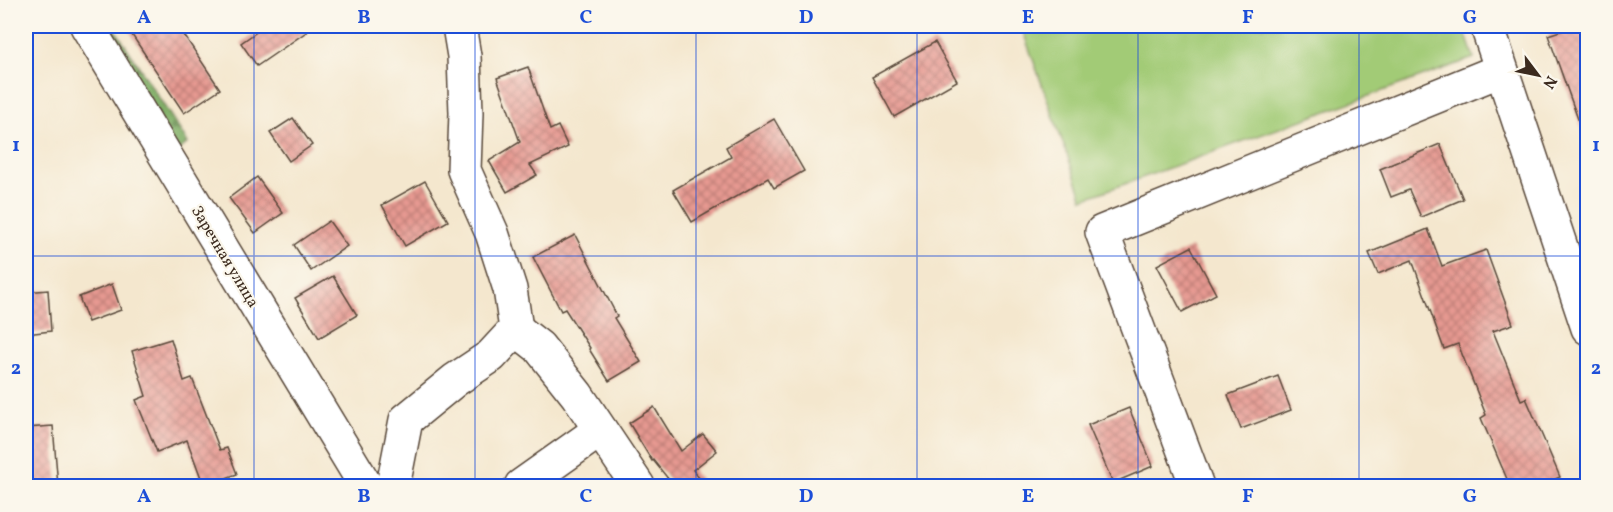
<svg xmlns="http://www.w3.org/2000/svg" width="1613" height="512" font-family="Vollkorn,serif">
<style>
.forest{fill:url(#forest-firs);stroke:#5e6c42;stroke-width:1.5}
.park{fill:#a2cb76;stroke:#6e7a4a;stroke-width:1.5}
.building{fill:url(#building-cross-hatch)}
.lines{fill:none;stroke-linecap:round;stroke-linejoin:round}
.minor-casing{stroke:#574638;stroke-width:36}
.minor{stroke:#fff;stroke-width:33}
.grid{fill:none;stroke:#1d4ed8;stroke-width:1.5;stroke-opacity:0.55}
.labels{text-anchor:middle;stroke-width:4.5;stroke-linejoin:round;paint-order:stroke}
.street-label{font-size:16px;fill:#3b2a1e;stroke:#fbf7ec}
.neatline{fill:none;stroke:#1d4ed8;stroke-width:2}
.grid-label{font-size:20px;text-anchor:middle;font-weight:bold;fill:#1d4ed8}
</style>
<defs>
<pattern id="forest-firs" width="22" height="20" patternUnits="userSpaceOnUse" patternTransform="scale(1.5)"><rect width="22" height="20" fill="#81af67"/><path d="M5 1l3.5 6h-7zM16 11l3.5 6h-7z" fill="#6b8f54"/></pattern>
<pattern id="building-cross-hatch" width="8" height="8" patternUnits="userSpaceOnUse" patternTransform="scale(1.5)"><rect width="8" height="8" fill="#e69991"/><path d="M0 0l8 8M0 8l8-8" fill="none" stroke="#bc7d76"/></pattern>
</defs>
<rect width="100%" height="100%" fill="#fbf7ec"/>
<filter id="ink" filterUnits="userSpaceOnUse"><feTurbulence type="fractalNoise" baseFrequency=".0167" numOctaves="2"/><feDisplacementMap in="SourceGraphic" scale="12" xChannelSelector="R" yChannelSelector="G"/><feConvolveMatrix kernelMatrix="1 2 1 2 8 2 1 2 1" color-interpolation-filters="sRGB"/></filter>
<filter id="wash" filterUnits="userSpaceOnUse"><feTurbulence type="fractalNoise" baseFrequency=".008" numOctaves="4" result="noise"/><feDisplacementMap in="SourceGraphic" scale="24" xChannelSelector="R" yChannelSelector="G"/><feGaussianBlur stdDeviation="1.35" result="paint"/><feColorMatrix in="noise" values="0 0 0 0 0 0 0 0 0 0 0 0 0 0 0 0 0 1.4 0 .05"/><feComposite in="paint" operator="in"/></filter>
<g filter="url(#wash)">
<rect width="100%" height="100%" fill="#f4e7ce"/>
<path class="forest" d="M 97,26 L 113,26 L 188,143 L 174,153 Z"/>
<path class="park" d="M 1021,26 L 1463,26 L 1474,58 L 1083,199 Z"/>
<g id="blocks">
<g class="building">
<path d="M 126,26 L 178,26 L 220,89 L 184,113 Z"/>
<path d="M 265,26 L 315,26 L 257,66 L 241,43 Z"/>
<path d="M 1575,26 L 1587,26 L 1587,135 L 1584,136 L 1548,35 Z"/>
<path d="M 935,42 L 957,81 L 894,117 L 872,77 Z"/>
<path d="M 528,67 L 550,130 L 558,126 L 568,147 L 530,165 L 537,175 L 507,192 L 489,161 L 520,142 L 497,78 Z"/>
<path d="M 293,118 L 312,145 L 289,161 L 270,133 Z"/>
<path d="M 774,119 L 804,171 L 774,188 L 768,178 L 692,222 L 673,190 L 731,157 L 726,147 Z"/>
<path d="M 1440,144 L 1463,199 L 1421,217 L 1409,190 L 1391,197 L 1380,169 Z"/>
<path d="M 257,177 L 283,213 L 255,233 L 229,198 Z"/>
<path d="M 425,181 L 448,221 L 405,246 L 382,205 Z"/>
<path d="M 329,221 L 347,246 L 311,271 L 294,245 Z"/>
<path d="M 1428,229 L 1442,266 L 1486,250 L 1513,324 L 1493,331 L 1521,400 L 1526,398 L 1560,477 L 1538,486 L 1510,486 L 1481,418 L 1486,415 L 1458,344 L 1444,349 L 1412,260 L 1378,274 L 1369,253 Z"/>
<path d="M 575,235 L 617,316 L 614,318 L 641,362 L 609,381 L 589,349 L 590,348 L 565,309 L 561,311 L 533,257 Z"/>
<path d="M 1191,247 L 1216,294 L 1182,312 L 1157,265 Z"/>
<path d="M 333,276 L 357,315 L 319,338 L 295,298 Z"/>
<path d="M 112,284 L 121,310 L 88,322 L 79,297 Z"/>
<path d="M 48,290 L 51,331 L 26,334 L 26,292 Z"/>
<path d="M 171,339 L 184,381 L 192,378 L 220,450 L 227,448 L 237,474 L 204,486 L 187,440 L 157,452 L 136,400 L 146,396 L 132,351 Z"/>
<path d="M 1278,376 L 1291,410 L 1241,429 L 1228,395 Z"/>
<path d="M 654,407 L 681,451 L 703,434 L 717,451 L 693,470 L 705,486 L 674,486 L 653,460 L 652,461 L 629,423 Z"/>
<path d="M 1129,408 L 1153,466 L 1113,483 L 1088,425 Z"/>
<path d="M 53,426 L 58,486 L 26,486 L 26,428 Z"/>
</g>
</g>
</g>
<g filter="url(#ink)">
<use href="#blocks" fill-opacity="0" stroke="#574638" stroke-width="1.5"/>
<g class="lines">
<defs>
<g id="minor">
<path d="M 87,26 L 366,486"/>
<path d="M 1487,26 L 1588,328"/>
<path d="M 516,329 L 539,347 L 577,395 L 638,486"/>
<path d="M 393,486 L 406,420 L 455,380 L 491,356 L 516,329 L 510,289 L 492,233 L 464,170 L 466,113 L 464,56 L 459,26"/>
<path d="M 521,486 L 600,430"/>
<path d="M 1197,486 L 1102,232 L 1501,70"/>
</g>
</defs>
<use href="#minor" class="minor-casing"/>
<use href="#minor" class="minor"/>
</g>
</g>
<path class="grid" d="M 254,26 L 254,486M 475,26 L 475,486M 696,26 L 696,486M 917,26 L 917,486M 1138,26 L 1138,486M 1359,26 L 1359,486M 26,256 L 1588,256"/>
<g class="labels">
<g class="street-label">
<text transform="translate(226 256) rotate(59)" y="6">Заречная улица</text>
</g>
</g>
<rect width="1613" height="512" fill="none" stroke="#fbf7ec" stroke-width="66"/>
<g transform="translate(1538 75) rotate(122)" stroke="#fbf7ec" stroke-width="4.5" paint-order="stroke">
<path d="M0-4.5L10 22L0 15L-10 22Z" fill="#3b2a1e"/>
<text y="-9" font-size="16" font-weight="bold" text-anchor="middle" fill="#3b2a1e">N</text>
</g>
<rect x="33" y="33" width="1547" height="446" class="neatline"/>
<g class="grid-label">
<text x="144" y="23">A</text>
<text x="364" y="23">B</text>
<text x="586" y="23">C</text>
<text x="806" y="23">D</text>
<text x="1028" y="23">E</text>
<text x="1248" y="23">F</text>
<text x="1470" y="23">G</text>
<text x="16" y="151">1</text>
<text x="1596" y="151">1</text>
<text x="16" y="374">2</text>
<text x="1596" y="374">2</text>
<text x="144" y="502">A</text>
<text x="364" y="502">B</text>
<text x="586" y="502">C</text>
<text x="806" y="502">D</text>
<text x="1028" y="502">E</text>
<text x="1248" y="502">F</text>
<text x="1470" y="502">G</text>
</g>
</svg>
